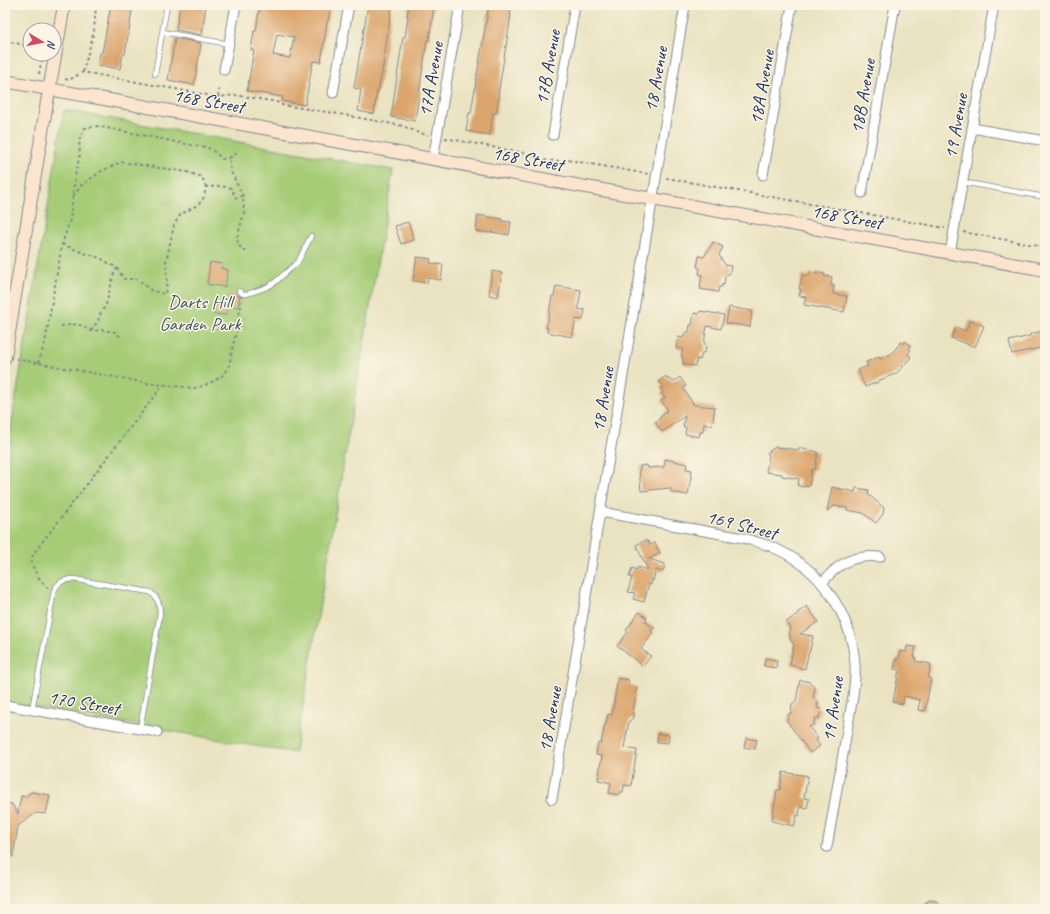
<svg xmlns="http://www.w3.org/2000/svg" width="1050" height="914" font-family="Caveat,sans-serif">
<style>
.green{fill:#a6cc77;stroke:#607e6a}
.building{fill:#dba56d;fill-rule:evenodd}
.lines{fill:none;stroke-linecap:round;stroke-linejoin:round}
.lane-casing{stroke:#828990;stroke-width:6}
.street-casing{stroke:#828990;stroke-width:11}
.secondary-casing{stroke:#828990;stroke-width:14}
.path{stroke:#828990;stroke-width:2;stroke-dasharray:3 3;stroke-linecap:butt}
.lane{stroke:#fff;stroke-width:4.5}
.street{stroke:#fff;stroke-width:9}
.secondary{stroke:#fbe5cf;stroke-width:12}
.labels{text-anchor:middle;stroke-width:3;stroke-linejoin:round;paint-order:stroke}
.street-label{font-size:19px;fill:#1b2f5e;stroke:#fcf5e5}
.park-label{font-size:19px;fill:#3e5664;stroke:#fcf5e5}
</style>
<rect width="100%" height="100%" fill="#fcf5e5"/>
<filter id="ink" filterUnits="userSpaceOnUse"><feTurbulence type="fractalNoise" baseFrequency=".025" numOctaves="2"/><feDisplacementMap in="SourceGraphic" scale="8" xChannelSelector="R" yChannelSelector="G"/><feConvolveMatrix kernelMatrix="1 2 1 2 8 2 1 2 1" color-interpolation-filters="sRGB"/></filter>
<filter id="wash" filterUnits="userSpaceOnUse"><feTurbulence type="fractalNoise" baseFrequency=".012" numOctaves="4" result="noise"/><feDisplacementMap in="SourceGraphic" scale="16" xChannelSelector="R" yChannelSelector="G"/><feGaussianBlur stdDeviation="0.9" result="paint"/><feColorMatrix in="noise" values="0 0 0 0 0 0 0 0 0 0 0 0 0 0 0 0 0 1.4 0 .05"/><feComposite in="paint" operator="in"/></filter>
<g filter="url(#wash)">
<rect width="100%" height="100%" fill="#eae3c1"/>
<path class="green" d="M 64,110 L 393,170 L 295,753 L 5,702 L 5,477 L 11,440 L 9,439 Z"/>
<g id="blocks">
<g class="building">
<path d="M 111,5 L 133,5 L 125,54 L 123,54 L 120,69 L 98,65 L 100,53 L 102,53 Z"/>
<path d="M 180,5 L 206,5 L 202,35 L 176,30 Z"/>
<path d="M 261,5 L 331,5 L 328,21 L 327,21 L 321,62 L 313,61 L 305,105 L 282,101 L 283,97 L 247,91 L 254,50 L 251,50 L 254,31 L 256,31 L 259,11 L 260,11 ZM 277,34 L 294,37 L 290,58 L 273,55 Z"/>
<path d="M 368,5 L 392,5 L 382,72 L 378,92 L 377,91 L 374,114 L 358,111 L 361,89 L 354,88 Z"/>
<path d="M 409,5 L 434,5 L 429,40 L 427,40 L 415,121 L 391,117 L 403,37 L 405,37 L 408,17 L 407,16 Z"/>
<path d="M 489,5 L 512,5 L 510,15 L 511,15 L 498,95 L 499,95 L 496,114 L 493,113 L 490,135 L 466,131 L 469,113 L 471,113 L 477,75 Z"/>
<path d="M 175,38 L 200,43 L 201,44 L 194,85 L 168,80 Z"/>
<path d="M 478,215 L 502,219 L 502,221 L 511,222 L 509,235 L 491,232 L 490,233 L 476,231 Z"/>
<path d="M 408,222 L 414,240 L 401,244 L 395,226 Z"/>
<path d="M 713,242 L 723,247 L 719,255 L 725,265 L 731,266 L 730,273 L 725,276 L 724,285 L 722,284 L 722,287 L 719,287 L 718,292 L 700,289 L 701,287 L 700,287 L 702,275 L 699,274 L 699,273 L 700,268 L 697,267 L 699,256 L 704,257 Z"/>
<path d="M 417,257 L 431,259 L 430,263 L 443,265 L 441,280 L 428,278 L 427,283 L 413,281 Z"/>
<path d="M 210,262 L 222,264 L 221,268 L 228,270 L 225,287 L 207,284 Z"/>
<path d="M 492,271 L 502,273 L 498,297 L 489,295 Z"/>
<path d="M 816,272 L 825,274 L 824,276 L 832,277 L 831,285 L 834,286 L 833,294 L 847,296 L 844,312 L 804,305 L 806,297 L 799,296 L 801,289 L 799,289 L 802,275 L 809,276 L 810,273 L 816,274 Z"/>
<path d="M 556,286 L 581,290 L 578,309 L 585,310 L 583,320 L 576,319 L 572,337 L 547,332 L 548,328 L 546,328 L 548,321 L 552,296 L 554,296 Z"/>
<path d="M 229,294 L 240,296 L 238,307 L 227,305 Z"/>
<path d="M 215,304 L 227,306 L 226,315 L 213,314 Z"/>
<path d="M 729,307 L 752,311 L 750,327 L 726,323 Z"/>
<path d="M 700,311 L 724,315 L 721,329 L 707,326 L 704,343 L 706,346 L 705,352 L 702,353 L 700,360 L 697,359 L 695,366 L 683,364 L 683,357 L 681,356 L 683,349 L 676,348 L 678,337 L 683,338 L 684,334 L 686,334 L 686,332 L 689,332 L 690,325 L 692,325 L 694,313 L 699,314 Z"/>
<path d="M 970,320 L 984,326 L 975,347 L 951,338 L 956,327 L 966,331 Z"/>
<path d="M 1042,331 L 1045,347 L 1012,354 L 1009,341 L 1030,336 L 1030,334 Z"/>
<path d="M 905,341 L 911,346 L 909,349 L 911,350 L 908,354 L 911,357 L 897,373 L 878,381 L 878,382 L 865,387 L 858,370 L 868,366 L 866,362 L 879,357 L 880,359 L 891,354 L 901,342 L 903,344 Z"/>
<path d="M 666,376 L 668,380 L 669,379 L 673,382 L 680,377 L 686,386 L 683,388 L 694,405 L 715,407 L 712,426 L 704,424 L 703,432 L 700,432 L 699,437 L 685,434 L 686,427 L 683,427 L 685,416 L 662,432 L 655,422 L 661,418 L 660,417 L 664,414 L 664,413 L 668,410 L 661,400 L 665,398 L 661,393 L 663,392 L 660,388 L 663,387 L 659,381 Z"/>
<path d="M 775,447 L 799,450 L 799,448 L 818,452 L 815,470 L 812,469 L 809,486 L 806,486 L 806,487 L 798,486 L 799,479 L 782,476 L 782,474 L 766,472 L 769,455 L 767,453 Z"/>
<path d="M 665,459 L 687,464 L 686,469 L 692,470 L 688,495 L 671,492 L 671,488 L 660,489 L 641,491 L 639,469 L 640,469 L 640,466 L 647,465 L 648,468 L 664,467 Z"/>
<path d="M 832,487 L 855,492 L 856,488 L 869,490 L 868,494 L 884,508 L 883,514 L 876,523 L 863,513 L 847,510 L 847,508 L 834,506 L 827,511 Z"/>
<path d="M 646,540 L 647,542 L 648,541 L 650,545 L 655,543 L 660,553 L 649,559 L 665,564 L 663,572 L 656,570 L 653,581 L 652,579 L 651,585 L 649,584 L 644,602 L 633,599 L 635,593 L 628,592 L 632,577 L 629,577 L 632,568 L 637,570 L 638,567 L 648,570 L 636,545 Z"/>
<path d="M 807,606 L 818,622 L 800,634 L 813,636 L 810,651 L 809,651 L 805,669 L 790,665 L 794,644 L 790,639 L 790,635 L 789,633 L 790,628 L 786,622 L 798,614 L 797,613 Z"/>
<path d="M 639,612 L 647,618 L 645,621 L 654,628 L 651,632 L 653,633 L 641,649 L 651,656 L 643,666 L 617,646 L 628,632 L 626,630 Z"/>
<path d="M 907,646 L 916,647 L 914,657 L 916,657 L 915,661 L 931,664 L 928,678 L 931,679 L 925,711 L 918,710 L 920,700 L 904,696 L 903,704 L 893,702 L 899,670 L 894,669 L 896,659 L 899,659 L 900,651 L 906,652 Z"/>
<path d="M 765,658 L 777,660 L 776,668 L 764,666 Z"/>
<path d="M 618,678 L 629,680 L 628,685 L 637,687 L 633,712 L 634,714 L 634,718 L 629,721 L 624,748 L 637,750 L 631,786 L 624,785 L 623,792 L 620,792 L 620,795 L 609,793 L 611,783 L 598,780 L 602,756 L 596,755 L 598,743 L 601,744 L 605,724 L 606,724 L 608,714 L 612,715 Z"/>
<path d="M 800,680 L 810,682 L 815,689 L 813,697 L 818,702 L 817,708 L 821,709 L 819,718 L 815,718 L 814,724 L 809,727 L 818,739 L 816,740 L 820,746 L 810,753 L 787,721 L 789,714 L 791,713 L 792,704 L 796,701 Z"/>
<path d="M 658,733 L 669,735 L 668,743 L 657,742 Z"/>
<path d="M 746,738 L 757,740 L 755,749 L 744,747 Z"/>
<path d="M 783,772 L 808,776 L 804,798 L 809,799 L 807,808 L 800,807 L 799,816 L 797,815 L 794,826 L 772,821 L 777,790 L 780,790 Z"/>
<path d="M 32,792 L 50,795 L 46,814 L 36,813 L 18,826 L 13,857 L 5,856 L 5,807 L 11,803 L 18,814 L 21,796 L 25,797 Z"/>
<path d="M 929,900 L 937,901 L 943,909 L 919,909 Z"/>
</g>
</g>
</g>
<g filter="url(#ink)">
<use href="#blocks" fill-opacity="0" stroke="#828990" stroke-width="1"/>
<g class="lines">
<defs>
<g id="lane">
<path d="M 163,32 L 229,44"/>
<path d="M 155,74 L 167,5"/>
<path d="M 962,182 L 1045,197"/>
<path d="M 239,291 L 243,294 L 247,294 L 267,287 L 274,283 L 298,262 L 311,236"/>
<path d="M 32,710 L 54,591 C 58,582 63,580 73,579 L 150,592 C 158,597 160,604 160,613 L 140,729"/>
</g>
<g id="street">
<path d="M 224,70 L 236,5"/>
<path d="M 333,93 L 349,5"/>
<path d="M 972,128 L 1045,141"/>
<path d="M 553,135 L 575,5"/>
<path d="M 433,159 L 460,5"/>
<path d="M 763,175 L 792,5"/>
<path d="M 862,193 L 895,5"/>
<path d="M 950,253 L 994,5"/>
<path d="M 601,512 L 743,538 C 753,541 763,543 772,547 C 820,567 852,614 855,665 C 856,675 854,685 853,696 L 827,847"/>
<path d="M 822,583 C 833,570 846,558 864,557 C 870,556 875,557 880,557"/>
<path d="M 5,705 L 157,732"/>
<path d="M 552,799 L 685,5"/>
</g>
<g id="secondary">
<path d="M 5,81 L 652,199 L 1045,270"/>
<path d="M 5,357 L 47,102 L 64,5"/>
</g>
</defs>
<use href="#lane" class="lane-casing"/>
<use href="#street" class="street-casing"/>
<use href="#secondary" class="secondary-casing"/>
<g class="path">
<path d="M 5,41 L 30,46"/>
<path d="M 83,72 L 94,31 L 96,5"/>
<path d="M 39,74 L 43,54"/>
<path d="M 65,79 L 69,80 L 83,72 L 218,97 L 235,95 L 277,102 L 282,105 L 339,114 L 403,126 L 419,133 L 428,135"/>
<path d="M 218,97 L 219,89"/>
<path d="M 445,138 L 524,153 C 540,161 551,162 568,160 L 648,174"/>
<path d="M 237,153 L 229,158 L 231,172 L 243,196"/>
<path d="M 666,178 L 945,228"/>
<path d="M 73,196 L 82,185 L 100,172 L 121,162 L 187,172 L 202,177 L 206,187"/>
<path d="M 963,232 L 1045,247"/>
<path d="M 62,244 L 81,252 L 100,258 L 117,268 L 114,273 L 106,305 L 101,312 L 98,321 L 91,331"/>
<path d="M 117,268 L 124,279 L 137,279 L 152,291 L 165,294 L 167,282 L 166,262 L 174,225 L 180,215 L 199,204 L 204,197 L 206,187 L 220,186 L 231,188 L 236,198 L 243,196 L 244,213 L 237,238 L 238,245 L 246,252"/>
<path d="M 61,326 L 78,324 L 91,331 L 102,330 L 115,332 L 121,337"/>
<path d="M 16,359 L 147,383 L 194,388 L 203,386 L 214,381 L 222,376 L 229,366 L 242,301"/>
<path d="M 38,363 L 45,343 L 62,244 L 70,220 L 75,176 L 80,154 L 79,140 L 85,128 L 97,126 L 191,145 C 208,147 210,147 222,159 L 229,158"/>
<path d="M 48,588 C 42,584 33,570 32,563 C 31,559 32,557 34,553 L 163,385"/>
</g>
<use href="#lane" class="lane"/>
<use href="#street" class="street"/>
<use href="#secondary" class="secondary"/>
</g>
</g>
<g class="labels">
<g class="street-label">
<text transform="translate(547 67) rotate(-80)" y="7">17B Avenue</text>
<text transform="translate(430 79) rotate(-80)" y="7">17A Avenue</text>
<text transform="translate(655 79) rotate(-80)" y="7">18 Avenue</text>
<text transform="translate(761 87) rotate(-80)" y="7">18A Avenue</text>
<text transform="translate(862 96) rotate(-80)" y="7">18B Avenue</text>
<text transform="translate(209 100) rotate(10)" y="7">168 Street</text>
<text transform="translate(955 126) rotate(-80)" y="7">19 Avenue</text>
<text transform="translate(528 158) rotate(10)" y="7">168 Street</text>
<text transform="translate(847 216) rotate(10)" y="7">168 Street</text>
<text transform="translate(602 399) rotate(-81)" y="7">18 Avenue</text>
<text transform="translate(742 524) rotate(14)" y="7">169 Street</text>
<text transform="translate(84 702) rotate(10)" y="7">170 Street</text>
<text transform="translate(832 709) rotate(-82)" y="7">19 Avenue</text>
<text transform="translate(549 719) rotate(-80)" y="7">18 Avenue</text>
</g>
<g class="park-label">
<text x="200" y="308">Darts Hill<tspan x="200" dy="22">Garden Park</tspan></text>
</g>
</g>
<rect width="1050" height="914" fill="none" stroke="#fcf5e5" stroke-width="20"/>
<g transform="translate(42 42) rotate(100)"><circle r="19" fill="#fcf5e5" stroke="#a2a6af"/>
<path d="M0-3L7 15L0 10L-7 15Z" fill="#d1495b"/>
<text y="-6" font-size="11" font-weight="bold" text-anchor="middle" fill="#1b2f5e">N</text>
</g>
</svg>
